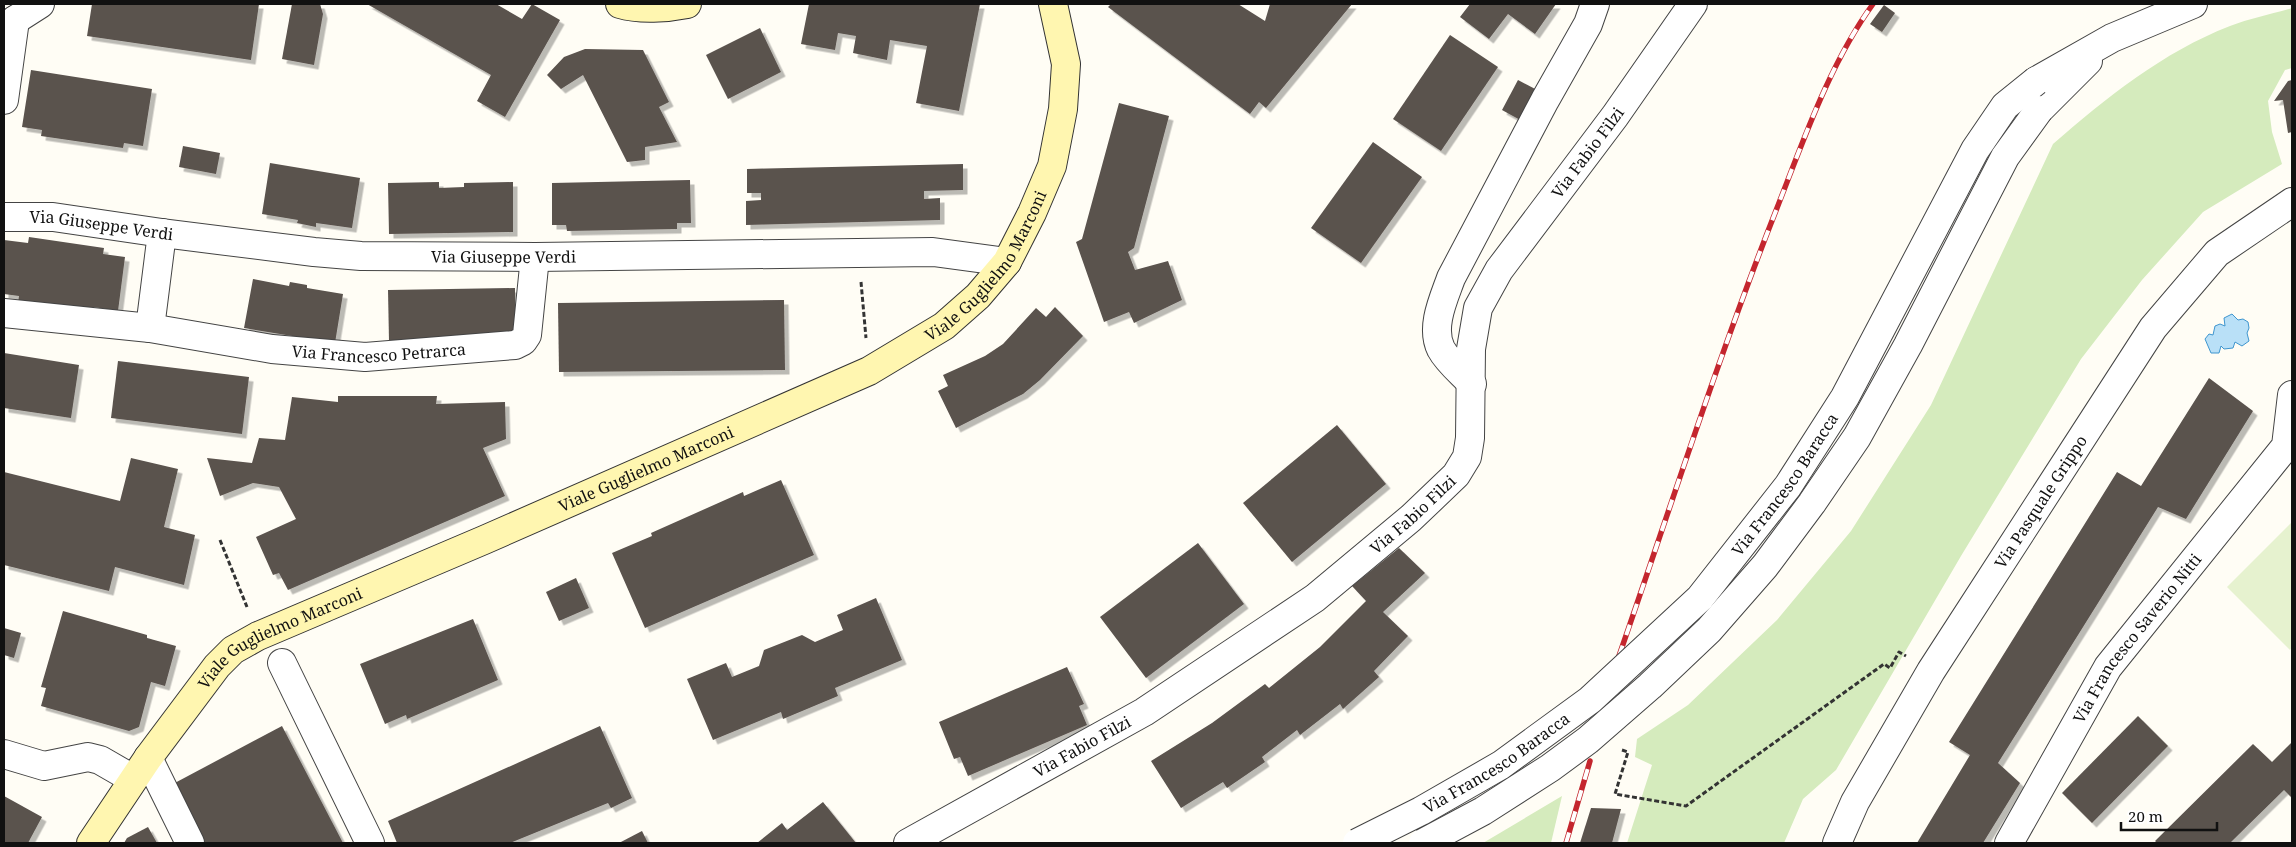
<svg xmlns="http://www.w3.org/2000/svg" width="2296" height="847" font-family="'Noto Serif',serif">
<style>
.green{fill:#d5ebbd}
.pitch{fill:#e6f2cf}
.water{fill:#b9e0f7;stroke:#3f96cf}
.building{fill:#5a524d;filter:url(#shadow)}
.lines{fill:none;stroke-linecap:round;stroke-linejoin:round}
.street-casing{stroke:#444;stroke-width:30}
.secondary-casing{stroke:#333;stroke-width:30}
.path{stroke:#333;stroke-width:3;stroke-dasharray:5 2.5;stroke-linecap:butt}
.street{stroke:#fff;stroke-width:28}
.secondary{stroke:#fff6b0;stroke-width:28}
.rail-casing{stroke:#c4262e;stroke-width:5.5}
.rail{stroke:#fff;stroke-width:4;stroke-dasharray:11;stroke-linecap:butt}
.street-bridge-casing{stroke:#444;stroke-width:30;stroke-linecap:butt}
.street-bridge{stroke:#fff;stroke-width:28}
.labels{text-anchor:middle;stroke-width:5;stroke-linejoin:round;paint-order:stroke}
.street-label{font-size:16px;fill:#111;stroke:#fff}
</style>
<defs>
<filter id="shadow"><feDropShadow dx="4.5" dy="4.5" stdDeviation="0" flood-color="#0004"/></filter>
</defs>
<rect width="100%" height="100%" fill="#fffdf5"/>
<g class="green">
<path d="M 2292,8 L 2292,68 L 2285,70 L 2268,101 L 2272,132 L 2282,164 L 2203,212 L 2142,280 L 2081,359 L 1961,556 L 1836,770 L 1803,799 L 1784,843 L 1627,843 L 1652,765 L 1635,757 L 1637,739 L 1688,705 L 1777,620 L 1851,531 L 1931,405 L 2053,144 C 2106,98 2163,52 2230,26 C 2250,18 2272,14 2292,8 Z"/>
<path d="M 1562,796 L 1551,843 L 1483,843 Z"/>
</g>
<path class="pitch" d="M 2292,522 L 2292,647 L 2290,650 L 2227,587 Z"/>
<path class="water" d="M 2232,314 L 2238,320 L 2243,319 L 2248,322 L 2249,328 L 2247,333 L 2249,341 L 2242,346 L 2235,342 L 2233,348 L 2224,349 L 2221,346 L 2219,353 L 2211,353 L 2205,339 L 2209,334 L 2213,335 L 2215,326 L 2220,324 L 2225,326 L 2224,318 Z"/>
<g class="building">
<path d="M 92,4 L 259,4 L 251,60 L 87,36 Z"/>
<path d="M 292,4 L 320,4 L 323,14 L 314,65 L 282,59 Z"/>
<path d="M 367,4 L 496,4 L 522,19 L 532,4 L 560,20 L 505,117 L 477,101 L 491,75 Z"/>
<path d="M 809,4 L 980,4 L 959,111 L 916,103 L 927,46 L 890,40 L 887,60 L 853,53 L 856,36 L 838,33 L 835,50 L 801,44 Z"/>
<path d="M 1111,4 L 1238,4 L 1265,21 L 1270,4 L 1352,4 L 1266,108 L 1259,102 L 1250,114 L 1108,7 Z"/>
<path d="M 1470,4 L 1556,4 L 1535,34 L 1508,14 L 1489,39 L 1460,17 Z"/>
<path d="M 1884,5 L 1895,13 L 1882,32 L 1870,24 Z"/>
<path d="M 760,28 L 781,72 L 728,99 L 706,55 Z"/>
<path d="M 1450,35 L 1498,67 L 1441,151 L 1393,119 Z"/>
<path d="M 585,49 L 643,50 L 669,102 L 659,107 L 677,142 L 645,147 L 645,160 L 627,162 L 583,75 L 561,89 L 547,75 L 564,57 Z"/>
<path d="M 31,70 L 152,89 L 143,146 L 124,143 L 123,148 L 41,136 L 42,130 L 22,127 Z"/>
<path d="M 1518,80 L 1539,91 L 1522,121 L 1502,110 Z"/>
<path d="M 2292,80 L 2292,132 L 2288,133 L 2283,100 L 2274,101 L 2288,81 Z"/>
<path d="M 1119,103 L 1169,116 L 1134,248 L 1128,252 L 1135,270 L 1168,261 L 1182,300 L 1134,323 L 1129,312 L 1104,322 L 1076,242 L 1082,239 Z"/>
<path d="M 1373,142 L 1422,177 L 1361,263 L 1311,228 Z"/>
<path d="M 183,146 L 220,153 L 216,174 L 179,167 Z"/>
<path d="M 270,163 L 360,178 L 352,228 L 316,223 L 316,227 L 297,223 L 298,220 L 262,214 Z"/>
<path d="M 963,164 L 963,190 L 924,191 L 924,199 L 940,198 L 940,220 L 746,225 L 746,201 L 761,200 L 761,193 L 747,193 L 747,169 Z"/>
<path d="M 690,180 L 691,223 L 677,223 L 677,229 L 567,231 L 566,225 L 552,225 L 552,183 Z"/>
<path d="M 439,182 L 439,188 L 464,187 L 464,183 L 513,182 L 513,232 L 389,234 L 388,183 Z"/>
<path d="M 29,237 L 104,248 L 103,254 L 125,257 L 118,311 L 94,307 L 93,313 L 18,303 L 19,296 L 4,294 L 4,240 L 28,243 Z"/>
<path d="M 253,279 L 289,286 L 290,282 L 307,285 L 307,288 L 343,294 L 335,343 L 244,328 Z"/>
<path d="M 515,288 L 515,339 L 389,341 L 388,290 Z"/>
<path d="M 784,300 L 785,370 L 559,372 L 558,303 Z"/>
<path d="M 1055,307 L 1083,336 L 1040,380 L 1023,394 L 956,428 L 938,391 L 948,386 L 943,375 L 985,356 L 1003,344 L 1036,308 L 1046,317 Z"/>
<path d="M 4,353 L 79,365 L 71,418 L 4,408 Z"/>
<path d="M 118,361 L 249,377 L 242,434 L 111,418 Z"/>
<path d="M 2209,378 L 2253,411 L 2186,519 L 2158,507 L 1998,763 L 2020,783 L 1983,843 L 1917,843 L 1970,755 L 1949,742 L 2117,472 L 2141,486 Z"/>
<path d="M 338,396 L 437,396 L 436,404 L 505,402 L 506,439 L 483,448 L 505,496 L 288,590 L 279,573 L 273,575 L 256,537 L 296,519 L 279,487 L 253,483 L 220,496 L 207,458 L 252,463 L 259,438 L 285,440 L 292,397 L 338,402 Z"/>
<path d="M 1337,425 L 1386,484 L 1292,562 L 1243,503 Z"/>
<path d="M 131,458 L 178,469 L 164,527 L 195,535 L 184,585 L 115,567 L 109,591 L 4,565 L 4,472 L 120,501 Z"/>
<path d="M 781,480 L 814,555 L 645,628 L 612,553 L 652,536 L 651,533 L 743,492 L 744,496 Z"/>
<path d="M 1198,543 L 1244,604 L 1146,678 L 1100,617 Z"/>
<path d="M 1399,548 L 1425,573 L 1383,612 L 1408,636 L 1374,671 L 1379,677 L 1343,709 L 1340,704 L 1300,735 L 1297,730 L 1262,757 L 1265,762 L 1227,788 L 1223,782 L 1181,808 L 1151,761 L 1212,723 L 1265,684 L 1269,688 L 1320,647 L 1366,601 L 1352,586 Z"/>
<path d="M 576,578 L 589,608 L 559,621 L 546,592 Z"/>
<path d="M 876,598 L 902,660 L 835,688 L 838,696 L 783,719 L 781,712 L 713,740 L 687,679 L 726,663 L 732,677 L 759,666 L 764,650 L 802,635 L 815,642 L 843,630 L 837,615 Z"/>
<path d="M 63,611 L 147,635 L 147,638 L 176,646 L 165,686 L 151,682 L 139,727 L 129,731 L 41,706 L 46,688 L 41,687 Z"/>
<path d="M 473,619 L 498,680 L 407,719 L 406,715 L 385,724 L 360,664 Z"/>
<path d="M 4,628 L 21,633 L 14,658 L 4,655 Z"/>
<path d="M 1067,667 L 1084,704 L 1079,706 L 1087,725 L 968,776 L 960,757 L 954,759 L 939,722 Z"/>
<path d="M 2138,716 L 2168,746 L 2092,823 L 2062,793 Z"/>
<path d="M 282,726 L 343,843 L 201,843 L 171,785 Z"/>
<path d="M 600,726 L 632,798 L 611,808 L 608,803 L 510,843 L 397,843 L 388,821 Z"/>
<path d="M 2292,742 L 2292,798 L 2284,790 L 2230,843 L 2157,843 L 2155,841 L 2253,744 L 2272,762 Z"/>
<path d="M 4,796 L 42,817 L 28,843 L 4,843 Z"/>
<path d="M 823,802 L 856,843 L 757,843 L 782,823 L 787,830 Z"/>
<path d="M 1591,808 L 1621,809 L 1612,843 L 1580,843 Z"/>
<path d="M 148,827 L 157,843 L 124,843 L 127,838 Z"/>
<path d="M 642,831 L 648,843 L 619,843 Z"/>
</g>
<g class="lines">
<defs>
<g id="street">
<path d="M 15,20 L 40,4"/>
<path d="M 2036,81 L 2112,38 L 2193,4"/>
<path d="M 4,100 L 15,20"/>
<path d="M 2039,110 L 2088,61"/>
<path id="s1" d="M 4,217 L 53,217 L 162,233 L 314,252 L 361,256 L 535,257 L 933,252 L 1007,262"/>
<path d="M 4,313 L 150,328 L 162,233"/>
<path id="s2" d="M 150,328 L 272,349 L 365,357 L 515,345 L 523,341 L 527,335 L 535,257"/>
<path d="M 1472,384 C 1462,373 1448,362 1441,349 C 1430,327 1444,298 1451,278 L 1545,100 L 1588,24 L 1595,4"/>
<path d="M 282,663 L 370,843"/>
<path d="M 4,754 L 44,766 L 88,757 L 100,760 L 133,779"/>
<path d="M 148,758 L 190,843"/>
<path id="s3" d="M 908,843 L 1144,712 L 1315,598 L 1411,518 L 1456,475 L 1467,457 L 1470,438 L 1471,349 L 1478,308 L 1499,270 L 1615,116 L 1693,4"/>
<path id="s4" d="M 1837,843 L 1855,802 L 1931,671 L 2153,328 L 2217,253 L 2292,202"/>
<path id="s5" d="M 2009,843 L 2108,667 L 2286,446 L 2292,395"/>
</g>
<g id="secondary">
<path d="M 620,4 C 640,10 667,8 687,4"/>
<path id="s6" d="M 91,843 L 148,758 L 217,666 L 233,650 L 258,636 L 484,540 L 869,371 L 944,326 L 978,296 L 1007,262 L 1032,213 L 1052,166 L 1063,109 L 1066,64 L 1053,4"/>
</g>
</defs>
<use href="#street" class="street-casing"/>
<use href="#secondary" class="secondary-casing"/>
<g class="path">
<path d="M 861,282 L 866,338"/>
<path d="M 220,540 L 247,607"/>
<path d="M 1622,750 L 1628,752 L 1615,794 L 1686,806 L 1884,664 L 1890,668 L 1899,652 L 1906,656"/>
</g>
<use href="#street" class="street"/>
<use href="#secondary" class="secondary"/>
<defs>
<g id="rail">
<path d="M 1619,656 C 1671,506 1719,355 1777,208 C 1804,139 1830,63 1873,4"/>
<path d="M 1566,843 L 1590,761"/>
</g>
</defs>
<use href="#rail" class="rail-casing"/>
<use href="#rail" class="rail"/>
<defs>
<g id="street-bridge">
<path id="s7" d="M 1357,843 L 1421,811 L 1501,765 L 1590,700 L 1700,598 L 1788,486 L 1845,397 L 1975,150 L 2005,106 L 2036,81"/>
<path d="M 1423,843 L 1483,811 L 1550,768 L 1588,740 L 1650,686 L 1709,630 L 1765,566 L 1812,503 L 1857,437 L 1908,345 L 2005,157 L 2039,110"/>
</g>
</defs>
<use href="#street-bridge" class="street-bridge-casing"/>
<use href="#street-bridge" class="street-bridge"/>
</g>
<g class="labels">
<g class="street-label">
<text dy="6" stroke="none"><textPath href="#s3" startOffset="1024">Via Fabio Filzi</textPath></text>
<text dy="6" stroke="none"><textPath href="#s1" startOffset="98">Via Giuseppe Verdi</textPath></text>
<text dy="6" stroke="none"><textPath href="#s1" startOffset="502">Via Giuseppe Verdi</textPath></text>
<text dy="6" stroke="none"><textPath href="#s6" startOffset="1096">Viale Guglielmo Marconi</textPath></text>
<text dy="6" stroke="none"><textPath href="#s2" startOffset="231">Via Francesco Petrarca</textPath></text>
<text dy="6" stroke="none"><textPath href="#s6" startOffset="691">Viale Guglielmo Marconi</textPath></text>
<text dy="6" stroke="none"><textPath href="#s7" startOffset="566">Via Francesco Baracca</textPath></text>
<text dy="6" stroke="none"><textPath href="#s4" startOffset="398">Via Pasquale Grippo</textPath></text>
<text dy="6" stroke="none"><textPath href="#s3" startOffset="604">Via Fabio Filzi</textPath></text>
<text dy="6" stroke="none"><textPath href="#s5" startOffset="242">Via Francesco Saverio Nitti</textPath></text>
<text dy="6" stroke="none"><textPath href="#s6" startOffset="286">Viale Guglielmo Marconi</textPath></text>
<text dy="6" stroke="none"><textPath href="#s3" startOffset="199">Via Fabio Filzi</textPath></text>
<text dy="6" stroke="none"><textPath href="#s7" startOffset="161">Via Francesco Baracca</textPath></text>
</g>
</g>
<rect width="2296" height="847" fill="none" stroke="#111111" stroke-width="10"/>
<path d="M2121 822v8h96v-8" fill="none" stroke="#111111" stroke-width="2.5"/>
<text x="2128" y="822" font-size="15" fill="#111111" stroke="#ffffff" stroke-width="4" paint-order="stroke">20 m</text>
</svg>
